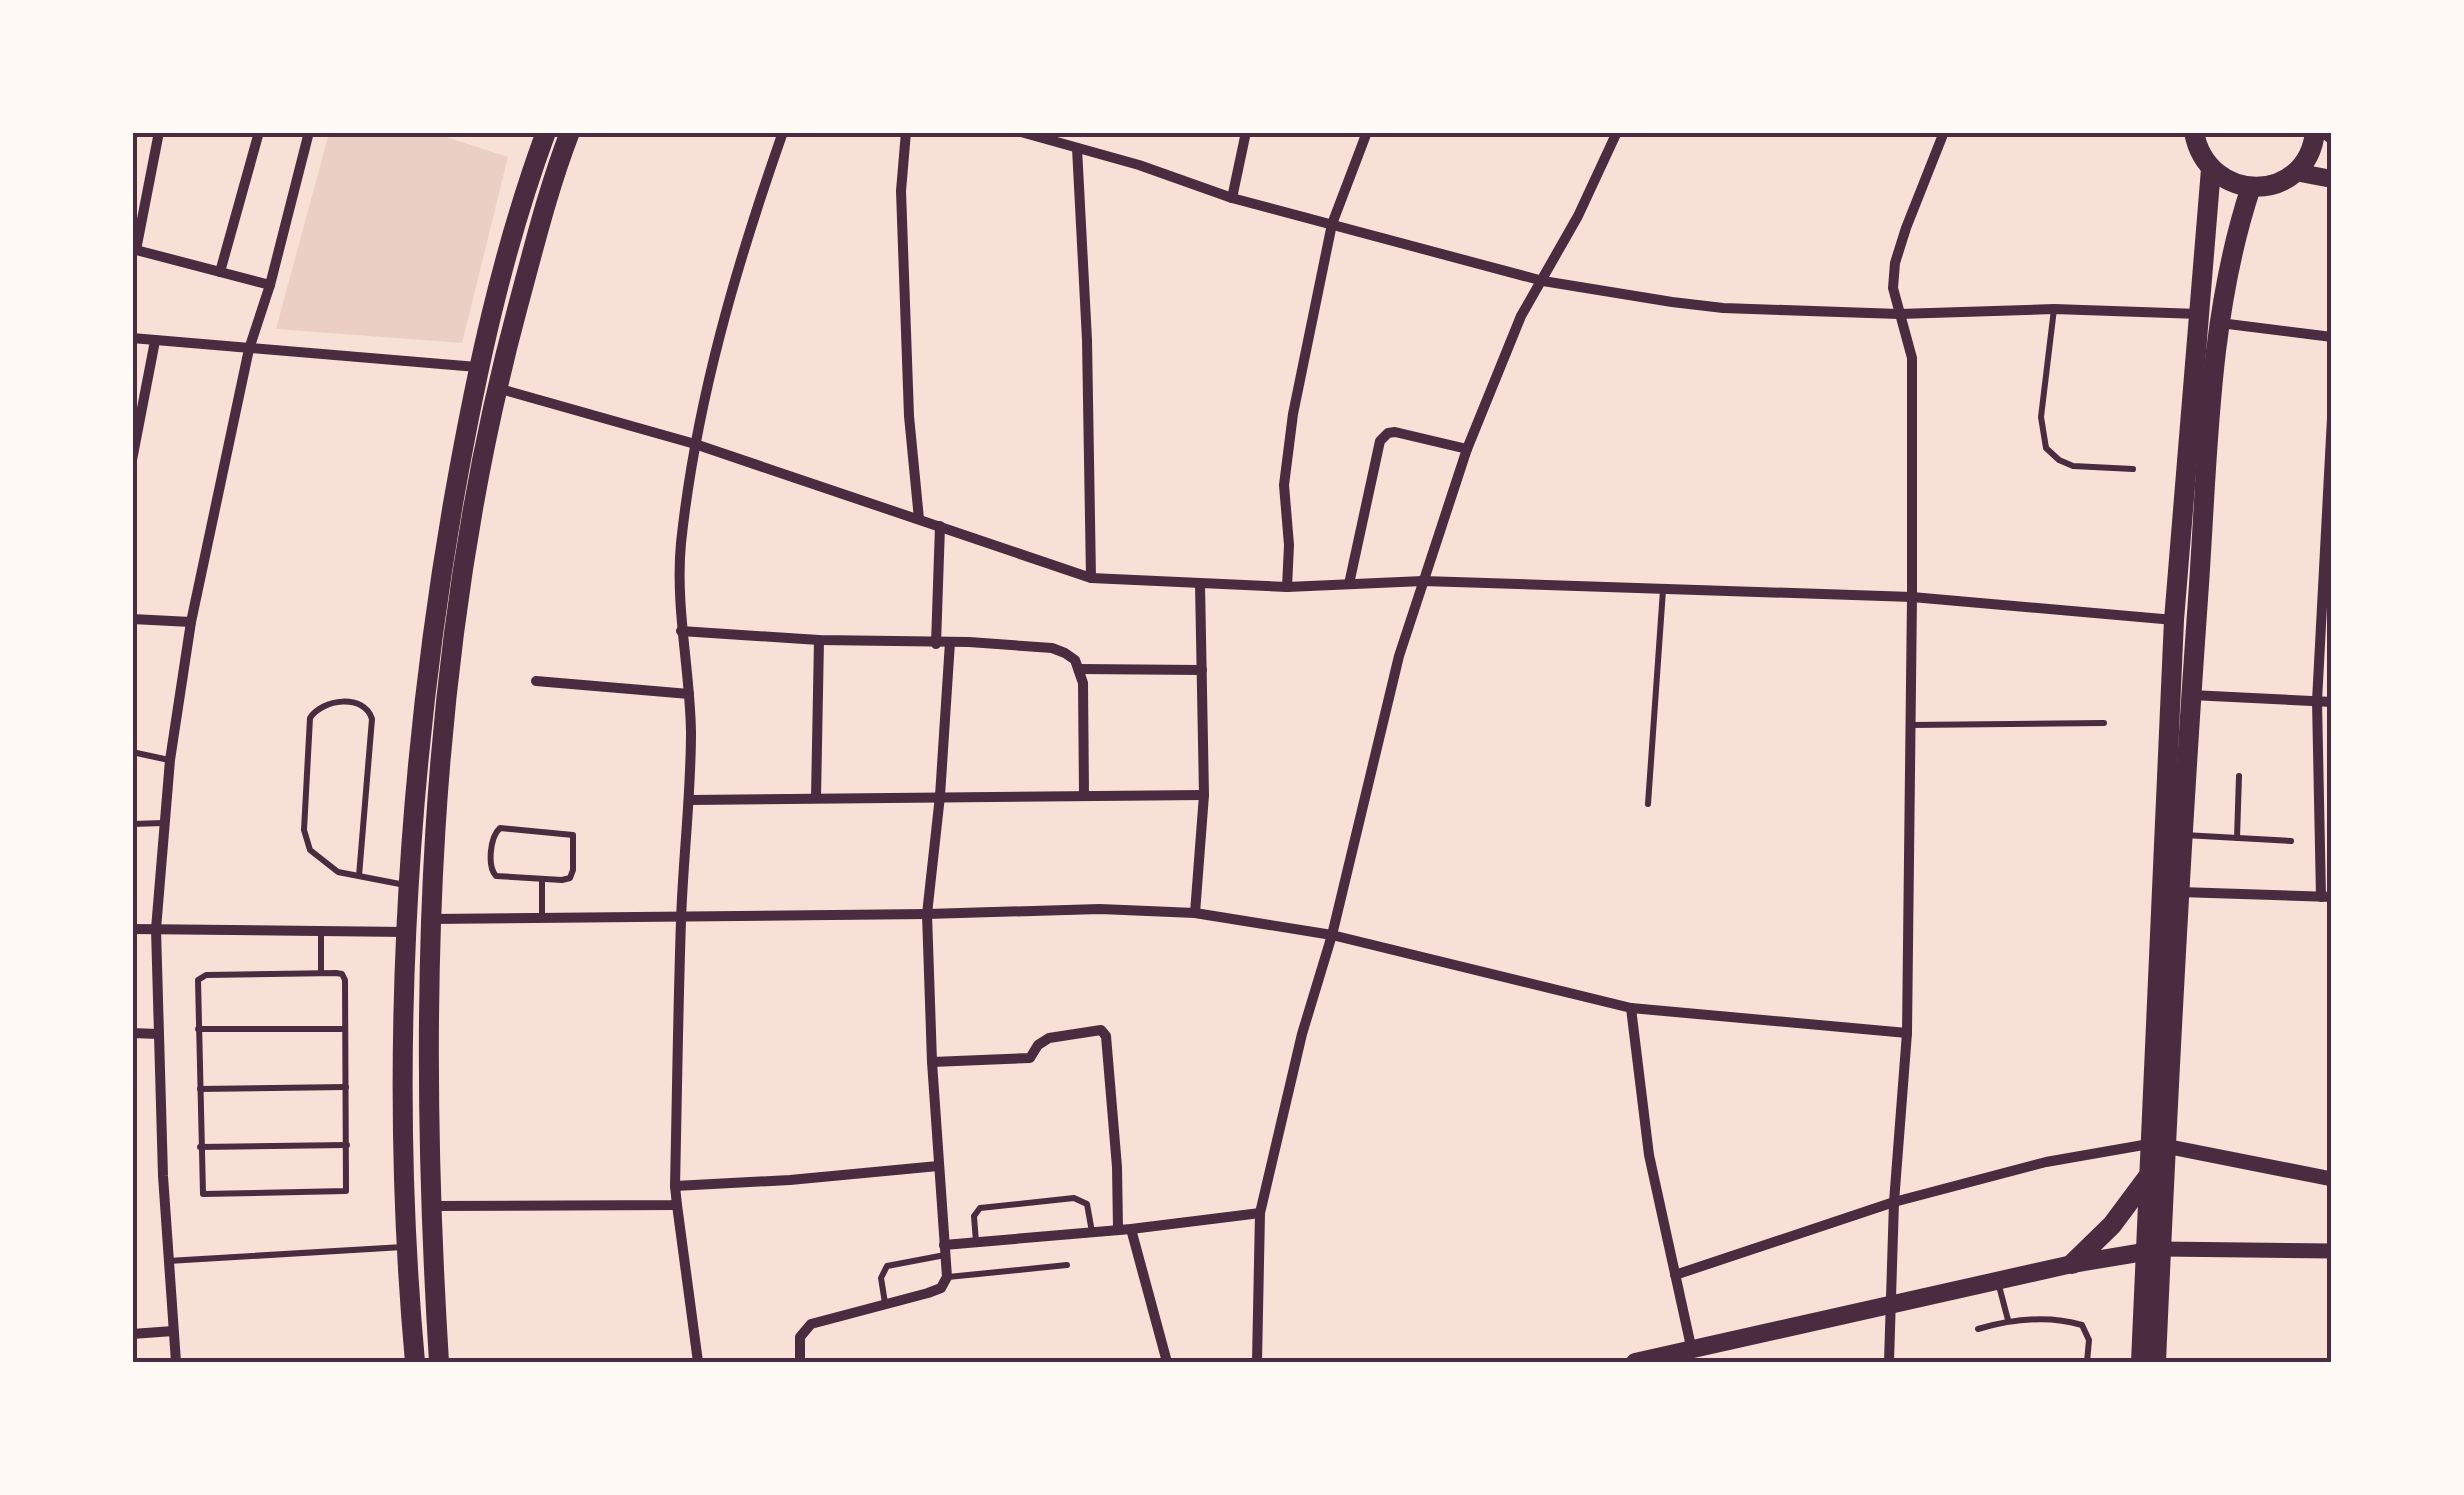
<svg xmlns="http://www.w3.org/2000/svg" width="2464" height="1495" font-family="Montserrat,sans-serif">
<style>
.green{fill:#ebcfc5}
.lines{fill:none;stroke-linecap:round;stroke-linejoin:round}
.service{stroke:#4a2c40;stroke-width:6}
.minor{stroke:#4a2c40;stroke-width:10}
.tertiary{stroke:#4a2c40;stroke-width:15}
.secondary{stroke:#4a2c40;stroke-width:18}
.primary{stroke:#4a2c40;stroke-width:20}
.trunk{stroke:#4a2c40;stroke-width:20}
.neatline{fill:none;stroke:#4a2c40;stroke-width:4}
</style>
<rect width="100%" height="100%" fill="#f7e1d7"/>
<path class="green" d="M 329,133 L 434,133 L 508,157 L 462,343 L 276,329 Z"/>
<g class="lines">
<g class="service">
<path d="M 2054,309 L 2041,417 L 2046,448 L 2059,460 L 2073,466 L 2133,469"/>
<path d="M 1911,725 L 2104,723"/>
<path d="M 132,752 L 169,760"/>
<path d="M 1648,804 L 1663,590"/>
<path d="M 132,824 L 164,823"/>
<path d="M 500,828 L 573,835 L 573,870 L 570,878 L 562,880 L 496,876 C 487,866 490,837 500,828 Z"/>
<path d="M 2184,835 L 2291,841"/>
<path d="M 2237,838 L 2239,776"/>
<path d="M 359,876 L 372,719 C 364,693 322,699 310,718 L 304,830 L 310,850 L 338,872 L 405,885"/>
<path d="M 542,918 L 542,879"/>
<path d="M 321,973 L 321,931"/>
<path d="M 336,973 L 342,974 L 345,980 L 346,1191 L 203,1194 L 198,980 L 206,975 Z"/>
<path d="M 198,1029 L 345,1029"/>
<path d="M 200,1089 L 346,1087"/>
<path d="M 200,1147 L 347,1145"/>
<path d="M 976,1242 L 974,1216 L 980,1208 L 1074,1198 L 1087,1204 L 1092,1232"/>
<path d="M 168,1261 L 403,1247"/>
<path d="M 948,1277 L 1067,1265"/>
<path d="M 1998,1282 L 2008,1320"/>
<path d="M 885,1303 L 881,1278 L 887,1266 L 945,1255"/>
<path d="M 1978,1329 C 2012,1319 2048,1315 2082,1325 L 2089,1340 L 2087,1362"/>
</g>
<g class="minor">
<path d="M 159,132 L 136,250 L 270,285"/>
<path d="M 906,132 L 901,191 L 909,416 L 919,519"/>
<path d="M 1021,132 L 1139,165 L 1232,198 L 1543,281 L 1672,302 L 1723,308 L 1899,314 L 2054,309 L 2199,314"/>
<path d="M 1077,148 L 1087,340 L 1091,578"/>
<path d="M 1232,198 L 1246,132"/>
<path d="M 220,272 L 259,132"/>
<path d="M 2220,323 L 2332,337"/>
<path d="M 132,338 L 477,367"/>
<path d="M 497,388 L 695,444 L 1091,578 L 1287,587 L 1423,581 L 1912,597 L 2174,620"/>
<path d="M 132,460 L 155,341"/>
<path d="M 1349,584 L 1380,441 L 1388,433 L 1395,432 L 1467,449"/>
<path d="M 1287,587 L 1289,545 L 1284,485 L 1293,414 L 1332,224 L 1367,132"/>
<path d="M 132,619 L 191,622"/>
<path d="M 681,631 L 819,640 L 969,642 L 1052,648 L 1065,653 L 1075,660 L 1083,683 L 1084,794"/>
<path d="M 936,644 L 940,526"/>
<path d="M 1079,669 L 1202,670"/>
<path d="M 536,681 L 689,694"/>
<path d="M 2191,695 L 2332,702"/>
<path d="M 816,798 L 819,640"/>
<path d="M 690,800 L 1204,795"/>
<path d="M 2180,892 L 2332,897"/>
<path d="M 2321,897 L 2317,701 L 2332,418"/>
<path d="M 1195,913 L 1204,795 L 1200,584"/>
<path d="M 430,919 L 927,914 L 1100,909 L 1195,913 L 1332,935 L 1631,1008 L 1907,1033"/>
<path d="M 132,929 L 406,932"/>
<path d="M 1631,1008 L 1649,1155 L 1692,1351"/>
<path d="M 132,1033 L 158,1034"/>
<path d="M 932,1062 L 1030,1058 L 1038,1045 L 1049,1038 L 1101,1030 L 1106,1036 L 1117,1167 L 1118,1229"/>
<path d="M 675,1186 C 677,1098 678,1009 681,921 C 683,858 691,796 691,732 C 690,669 675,607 681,543 C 696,402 736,266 783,132"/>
<path d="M 677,1205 L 698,1362"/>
<path d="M 431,1206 L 677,1205 L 675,1186 L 790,1180 L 938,1166"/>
<path d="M 1131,1229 L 1167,1362"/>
<path d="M 944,1245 L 1131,1229 L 1260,1213"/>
<path d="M 1675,1275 L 1894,1202 L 2046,1162 L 2149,1144"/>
<path d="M 132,1334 L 173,1331"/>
<path d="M 176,1362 L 163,1176 L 156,929 L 170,760 L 191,622 L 249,349 L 270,285 L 309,132"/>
<path d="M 800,1362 L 800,1337 L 811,1324 L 928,1293 L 941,1288 L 947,1277 L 932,1062 L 927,914 L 940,796 L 950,642"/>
<path d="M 1257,1362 L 1260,1213 L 1302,1034 L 1332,935 L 1399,656 L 1467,449 L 1521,316 L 1578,216 L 1617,132"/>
<path d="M 1889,1362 L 1894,1202 L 1907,1033 L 1912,597 L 1912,358 L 1893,288 L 1895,263 L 1906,228 L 1944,132"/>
</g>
<g class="tertiary">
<path d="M 2165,1146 L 2332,1179"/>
<path d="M 2161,1249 L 2332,1251"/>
</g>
<g class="secondary">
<path d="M 2329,132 L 2332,135"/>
<path d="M 2295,172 L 2332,179"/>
<path d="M 1635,1362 L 2072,1264 L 2156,1250"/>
</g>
<g class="primary">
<path d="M 415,1362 C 389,1078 405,779 454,498 C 476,374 502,251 546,132"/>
<path d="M 439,1362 C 417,1008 425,651 518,306 C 534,247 548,189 570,132"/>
</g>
<g class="trunk">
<path d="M 2194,132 C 2207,205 2307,205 2315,132"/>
<path d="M 2072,1264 L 2112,1225 L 2147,1178"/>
<path d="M 2141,1362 L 2174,620 L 2211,169"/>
<path d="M 2156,1362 C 2167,1108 2180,853 2198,599 C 2208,461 2207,319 2251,187"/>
</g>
</g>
<rect width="2464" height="1495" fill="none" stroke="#fffaf5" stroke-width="270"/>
<rect x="135" y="135" width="2194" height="1225" class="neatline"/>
</svg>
